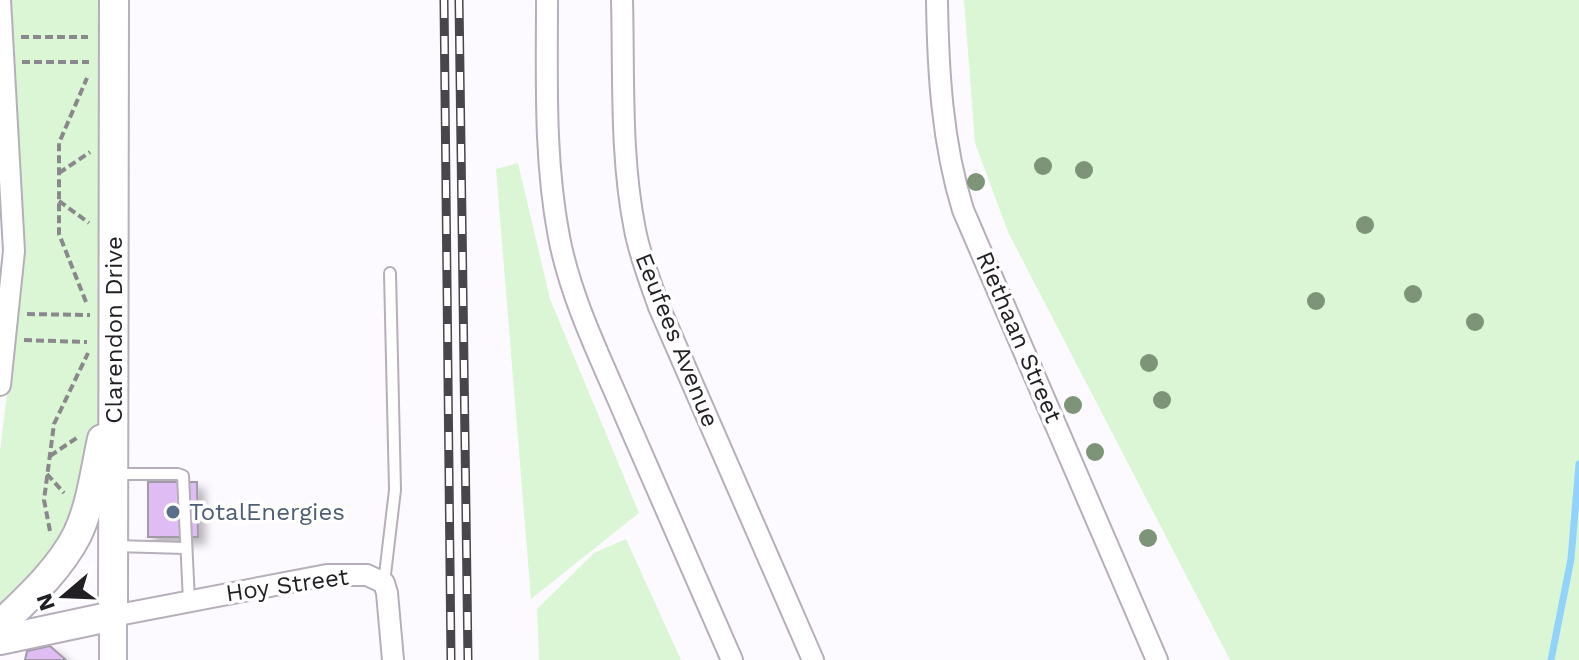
<svg xmlns="http://www.w3.org/2000/svg" width="1579" height="660" font-family="'Work Sans',sans-serif">
<style>
.green{fill:#daf6d4}
.lines{fill:none;stroke-linecap:round;stroke-linejoin:round}
.stream{stroke:#91d3fb;stroke-width:7}
.building{fill:#e0bcf5;stroke:#a29ba7;stroke-width:2;filter:url(#shadow)}
.service-casing{stroke:#b6aeba;stroke-width:14}
.minor-casing{stroke:#b6aeba;stroke-width:24}
.tertiary-casing{stroke:#b6aeba;stroke-width:30}
.secondary-casing{stroke:#b6aeba;stroke-width:32}
.path{stroke:#8b888d;stroke-width:4;stroke-dasharray:8 4;stroke-linecap:butt}
.service{stroke:#fff;stroke-width:10}
.minor{stroke:#fff;stroke-width:20}
.tertiary{stroke:#fff;stroke-width:26}
.secondary{stroke:#fff;stroke-width:28}
.rail-casing{stroke:#49464b;stroke-width:9}
.rail{stroke:#fff;stroke-width:6;stroke-dasharray:18;stroke-linecap:butt}
.tree{fill:#7d9478}
.service-dot{fill:#5c6f8a;stroke:#fff;stroke-width:3}
.labels{text-anchor:middle;stroke-width:7;stroke-linejoin:round;paint-order:stroke}
.street-label{font-size:24px;fill:#211f23;stroke:#fff}
.service-label{font-size:24px;fill:#4e5e75;stroke:#fff;text-anchor:start}
</style>
<defs>
<filter id="shadow"><feDropShadow dx="7" dy="7" stdDeviation="4" flood-color="#0004"/></filter>
</defs>
<rect width="100%" height="100%" fill="#fdfaff"/>
<g class="green">
<path d="M 8,0 L 102,0 L 102,398 L 97,430 L 68,538 L 0,614 L 0,451 L 8,386 Z"/>
<path d="M 964,0 L 1579,0 L 1579,660 L 1230,660 L 1008,232 L 975,143 Z"/>
<path d="M 518,163 L 550,299 L 639,513 L 531,599 L 496,169 Z"/>
<path d="M 626,539 L 681,660 L 539,660 L 537,609 L 594,553 Z"/>
</g>
<g class="lines">
<path class="stream" d="M 1551,660 L 1571,559 L 1579,464"/>
</g>
<g class="building">
<path d="M 148,482 L 197,482 L 198,537 L 148,537 Z"/>
<path d="M 50,646 L 66,660 L 25,660 L 27,651 Z"/>
</g>
<g class="lines">
<defs>
<g id="service">
<path d="M 114,474 L 178,474 L 183,476 L 189,601"/>
<path d="M 115,546 L 185,548"/>
<path d="M 384,583 L 395,490 L 390,273"/>
</g>
<g id="minor">
<path d="M 547,0 C 547,79 544,159 559,237 C 571,300 602,361 627,420 C 662,500 697,580 732,660"/>
<path d="M 622,0 C 624,76 620,155 635,230 C 640,256 650,281 659,307 L 813,660"/>
<path d="M 937,0 C 938,71 942,142 963,210 L 1157,660"/>
<path d="M 0,385 L 14,251 L 0,0"/>
<path d="M 113,616 L 327,575 L 367,575 L 384,583 L 387,593 L 393,660"/>
</g>
<path id="tertiary" d="M 113,660 L 113,616"/>
<g id="secondary">
<path d="M 0,625 C 28,598 59,570 77,535 C 91,506 95,471 102,439"/>
<path d="M 0,640 L 113,616 L 114,0"/>
</g>
</defs>
<use href="#service" class="service-casing"/>
<use href="#minor" class="minor-casing"/>
<use href="#tertiary" class="tertiary-casing"/>
<use href="#secondary" class="secondary-casing"/>
<g class="path">
<path d="M 21,37 L 88,37"/>
<path d="M 22,62 L 89,62"/>
<path d="M 59,173 L 90,152"/>
<path d="M 59,201 L 89,223"/>
<path d="M 86,302 L 59,234 L 59,143 L 87,78"/>
<path d="M 27,314 L 90,315"/>
<path d="M 24,340 L 87,342"/>
<path d="M 50,456 L 78,437"/>
<path d="M 47,474 L 64,493"/>
<path d="M 50,531 L 44,500 L 54,424 L 88,353"/>
</g>
<use href="#service" class="service"/>
<use href="#minor" class="minor"/>
<use href="#tertiary" class="tertiary"/>
<use href="#secondary" class="secondary"/>
<defs>
<g id="rail">
<path d="M 444,0 L 451,660"/>
<path d="M 459,0 L 468,660"/>
</g>
</defs>
<use href="#rail" class="rail-casing"/>
<use href="#rail" class="rail"/>
</g>
<g class="tree">
<circle cx="1043" cy="166" r="9"/>
<circle cx="1084" cy="170" r="9"/>
<circle cx="976" cy="182" r="9"/>
<circle cx="1365" cy="225" r="9"/>
<circle cx="1413" cy="294" r="9"/>
<circle cx="1316" cy="301" r="9"/>
<circle cx="1475" cy="322" r="9"/>
<circle cx="1149" cy="363" r="9"/>
<circle cx="1162" cy="400" r="9"/>
<circle cx="1073" cy="405" r="9"/>
<circle cx="1095" cy="452" r="9"/>
<circle cx="1148" cy="538" r="9"/>
</g>
<circle class="service-dot" cx="173" cy="512" r="8"/>
<g class="labels">
<g class="street-label">
<text transform="translate(114 330) rotate(-90)" y="8">Clarendon Drive</text>
<text transform="translate(1019 337) rotate(67)" y="8">Riethaan Street</text>
<text transform="translate(677 340) rotate(68)" y="8">Eeufees Avenue</text>
<text transform="translate(287 585) rotate(-8)" y="8">Hoy Street</text>
</g>
<g class="service-label">
<text x="189" y="520">TotalEnergies</text>
</g>
</g>
<g transform="translate(64 596) rotate(251)" stroke="#ffffff" stroke-width="6" paint-order="stroke">
<path d="M0-6L14 30L0 20L-14 30Z" fill="#211f23"/>
<text y="-12" font-size="22" font-weight="bold" text-anchor="middle" fill="#211f23">N</text>
</g>
</svg>
